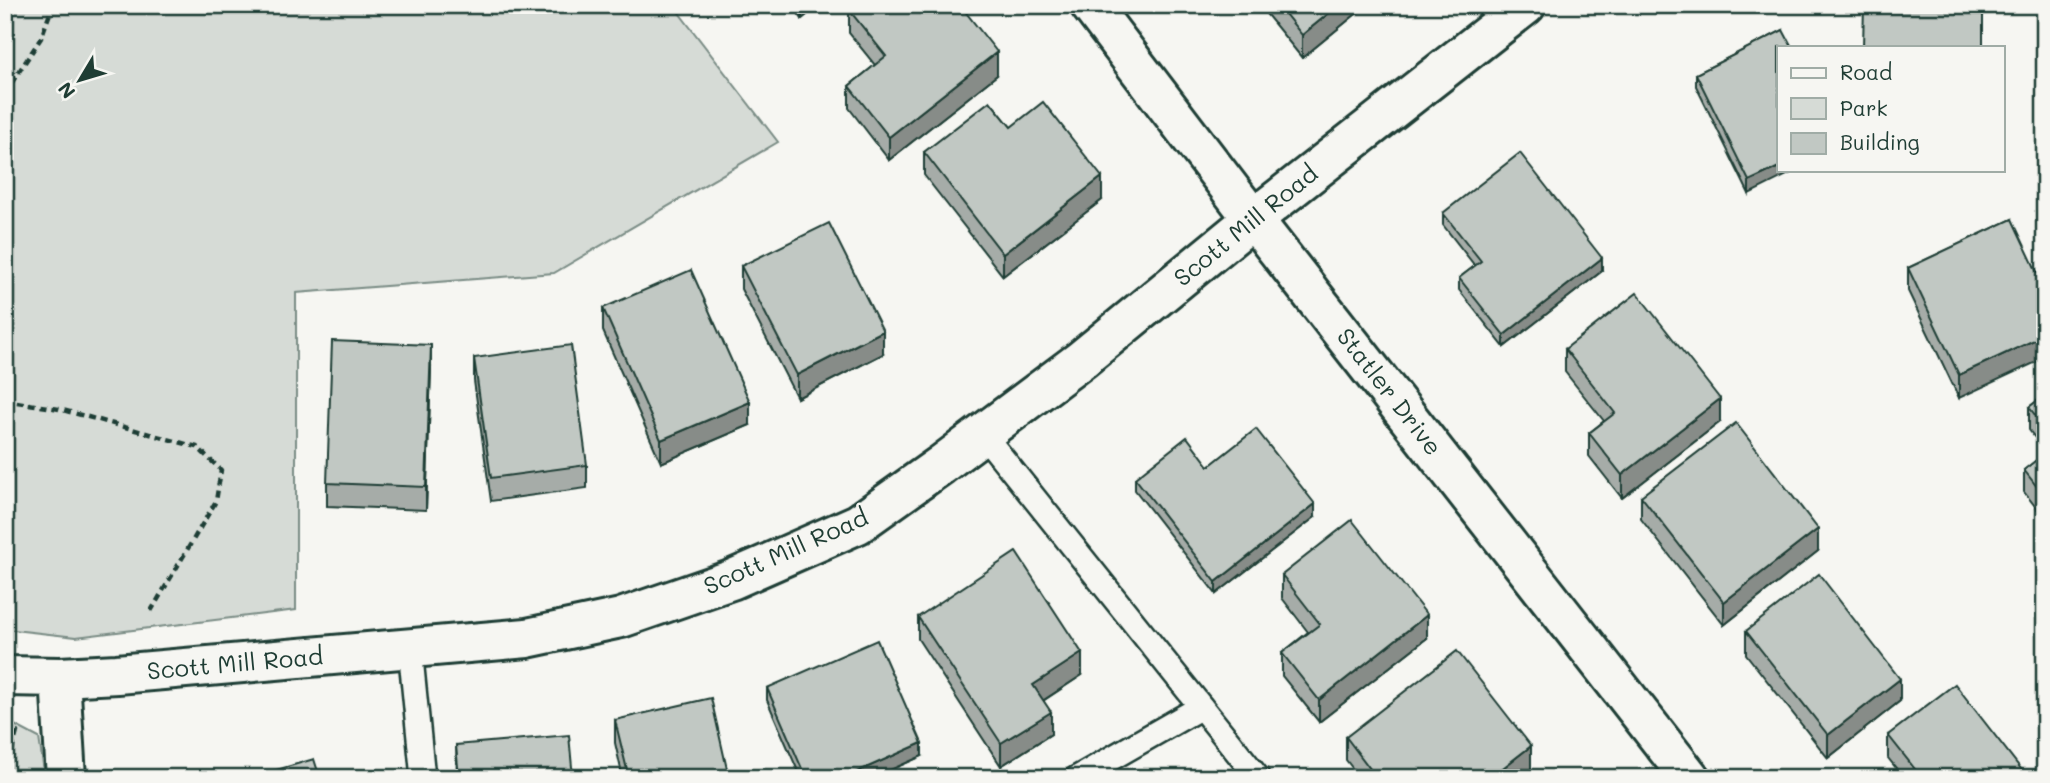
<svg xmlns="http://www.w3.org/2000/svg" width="2050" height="783" font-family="Mali,sans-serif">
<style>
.green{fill:#d6dbd6;stroke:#7a8c85;stroke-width:2}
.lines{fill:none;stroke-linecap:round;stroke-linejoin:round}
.lane-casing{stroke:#1f3d34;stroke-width:28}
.street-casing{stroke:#1f3d34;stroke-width:44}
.secondary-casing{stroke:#1f3d34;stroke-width:44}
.path{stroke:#1f3d34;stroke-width:4.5;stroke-dasharray:7 5;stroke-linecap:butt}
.lane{stroke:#f6f6f2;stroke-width:23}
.street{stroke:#f6f6f2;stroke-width:38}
.secondary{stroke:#f6f6f2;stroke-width:38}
.wall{fill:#a6aca8;stroke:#1f3d34;stroke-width:2}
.shaded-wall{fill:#878c88;stroke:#1f3d34;stroke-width:2}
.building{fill:#c1c8c3;stroke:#1f3d34;stroke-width:2}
.labels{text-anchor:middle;stroke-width:5;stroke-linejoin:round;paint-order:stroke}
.street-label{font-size:24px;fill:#1f3d34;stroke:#f6f6f2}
</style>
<rect width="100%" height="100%" fill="#f6f6f2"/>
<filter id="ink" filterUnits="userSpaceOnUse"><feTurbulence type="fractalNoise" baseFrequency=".0143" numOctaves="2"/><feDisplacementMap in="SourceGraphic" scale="14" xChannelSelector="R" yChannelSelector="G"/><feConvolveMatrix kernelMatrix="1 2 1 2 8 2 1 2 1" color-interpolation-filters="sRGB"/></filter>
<g filter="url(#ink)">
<g class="green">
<path d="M 5,5 L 673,5 L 778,142 L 554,273 L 296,293 L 296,610 L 76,637 L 5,629 Z"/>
<path d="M 5,720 L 39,738 L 45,778 L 5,778 Z"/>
</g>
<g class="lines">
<defs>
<g id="lane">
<path d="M 983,434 L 1258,778"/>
<path d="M 410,648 L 423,778"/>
<path d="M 1077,778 L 1201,707"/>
</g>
<g id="street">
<path d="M 1090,5 L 1253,219 L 1690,778"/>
<path d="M 60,677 L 66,778"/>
</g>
<path id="secondary" d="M 5,676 L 60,677 L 117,674 L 527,638 L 621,618 L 731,580 L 858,524 L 941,465 L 1081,360 L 1253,219 L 1526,5"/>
</defs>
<use href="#lane" class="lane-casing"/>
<use href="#street" class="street-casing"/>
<use href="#secondary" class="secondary-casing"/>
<g class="path">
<path d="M 5,93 L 41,38 L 53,5"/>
<path d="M 5,400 L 59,409 L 197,447 L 221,470 L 216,501 L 151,611"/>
<path d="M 5,730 L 17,732 L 5,776"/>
</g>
<use href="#lane" class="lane"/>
<use href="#street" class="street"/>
<use href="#secondary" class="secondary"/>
</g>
<g class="wall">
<path d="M 792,5 L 819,5 L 802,19 Z"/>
<path d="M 1259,5 L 1367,5 L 1302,58 Z"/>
<path d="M 849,10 L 997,75 L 889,160 L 849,108 L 849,86 L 875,65 L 849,33 Z"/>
<path d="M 1783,30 L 1749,194 L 1696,86 L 1696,74 Z"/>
<path d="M 1011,127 L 1102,200 L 1003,276 L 924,175 L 924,152 Z"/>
<path d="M 1443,213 L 1602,271 L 1504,347 L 1459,290 L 1459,278 L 1475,266 L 1443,225 Z"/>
<path d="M 2012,219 L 1959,398 L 1908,291 L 1908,268 Z"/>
<path d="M 741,266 L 883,354 L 797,398 L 741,289 Z"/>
<path d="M 603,308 L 750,425 L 661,463 L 603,331 Z"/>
<path d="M 1565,349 L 1720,422 L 1622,498 L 1589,456 L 1589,433 L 1604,421 L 1565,372 Z"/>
<path d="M 474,358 L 587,465 L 587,488 L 491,501 L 474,381 Z"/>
<path d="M 431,368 L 426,510 L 327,506 L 327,483 Z"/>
<path d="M 2045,395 L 2045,451 L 2029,430 L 2029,407 Z"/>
<path d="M 2045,453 L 2045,519 L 2024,492 L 2024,470 Z"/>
<path d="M 1209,466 L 1315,517 L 1216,594 L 1135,490 L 1135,478 Z"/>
<path d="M 1641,496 L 1818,551 L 1724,625 L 1641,519 Z"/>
<path d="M 1282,575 L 1427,638 L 1319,722 L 1282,676 L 1282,653 L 1308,632 L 1282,598 Z"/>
<path d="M 918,617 L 1082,675 L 1043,701 L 1051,734 L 1001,766 L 918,639 Z"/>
<path d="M 1746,631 L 1900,701 L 1828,758 L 1746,654 Z"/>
<path d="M 767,688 L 922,756 L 872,778 L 801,778 L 767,700 Z"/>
<path d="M 615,720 L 729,778 L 623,778 L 615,743 Z"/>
<path d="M 1888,735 L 2028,778 L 1904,778 L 1888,758 Z"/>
<path d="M 1346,737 L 1531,769 L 1519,778 L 1360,778 L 1346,760 Z"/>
<path d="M 456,745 L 573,778 L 457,778 Z"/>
</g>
<g class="shaded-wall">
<path d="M 802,5 L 819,5 L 802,19 Z"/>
<path d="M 1339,5 L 1367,5 L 1302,58 L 1302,35 Z"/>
<path d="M 997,52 L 997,75 L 889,160 L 889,137 Z"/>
<path d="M 1779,167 L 1779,170 L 1797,170 L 1749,194 L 1749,181 Z"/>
<path d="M 1102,177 L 1102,200 L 1003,276 L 1003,254 Z"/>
<path d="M 1602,258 L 1602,271 L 1504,347 L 1504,335 Z"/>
<path d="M 883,331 L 883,354 L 797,398 L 797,375 Z"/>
<path d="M 2045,335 L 2045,358 L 1959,398 L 1959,375 Z"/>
<path d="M 431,345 L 431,368 L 426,510 L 426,487 Z"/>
<path d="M 1720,399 L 1720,422 L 1622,498 L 1622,475 Z"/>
<path d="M 750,402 L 750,425 L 661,463 L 661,440 Z"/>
<path d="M 1315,504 L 1315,517 L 1216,594 L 1216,582 Z"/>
<path d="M 1818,529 L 1818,551 L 1724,625 L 1724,602 Z"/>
<path d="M 1427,615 L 1427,638 L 1319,722 L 1319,700 Z"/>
<path d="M 1082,653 L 1082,675 L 1033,707 L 1033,685 Z"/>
<path d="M 1900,679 L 1900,701 L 1828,758 L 1828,735 Z"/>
<path d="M 1051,712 L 1051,734 L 1001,766 L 1001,743 Z"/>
<path d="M 922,743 L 922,756 L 872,778 L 843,778 Z"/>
<path d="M 1531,746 L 1531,769 L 1519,778 L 1490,778 Z"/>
</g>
<g class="building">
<path d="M 855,5 L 960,5 L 997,52 L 889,137 L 849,86 L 886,56 L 849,10 Z"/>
<path d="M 1278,5 L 1339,5 L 1302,35 Z"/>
<path d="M 1864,5 L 1983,5 L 1983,47 L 1863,47 Z"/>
<path d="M 1783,30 L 1792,47 L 1779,47 L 1779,167 L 1749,181 L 1696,74 Z"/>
<path d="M 990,101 L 1011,127 L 1043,102 L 1102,177 L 1003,254 L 924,152 Z"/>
<path d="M 1520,153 L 1602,258 L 1504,335 L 1459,278 L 1481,261 L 1443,213 Z"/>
<path d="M 2012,219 L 2045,289 L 2045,335 L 1959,375 L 1908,268 Z"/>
<path d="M 829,223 L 883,331 L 797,375 L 741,266 Z"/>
<path d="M 691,270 L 750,402 L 661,440 L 603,308 Z"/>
<path d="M 1637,293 L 1720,399 L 1622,475 L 1589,433 L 1615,413 L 1565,349 Z"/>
<path d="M 332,341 L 431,345 L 426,487 L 327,483 Z"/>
<path d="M 571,345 L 587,465 L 491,478 L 474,358 Z"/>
<path d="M 2045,395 L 2045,428 L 2029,407 Z"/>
<path d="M 1736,423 L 1818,529 L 1724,602 L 1641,496 Z"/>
<path d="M 1256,429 L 1315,504 L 1216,582 L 1135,478 L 1187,437 L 1209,466 Z"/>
<path d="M 2045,453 L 2045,497 L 2024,470 Z"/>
<path d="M 1352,520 L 1427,615 L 1319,700 L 1282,653 L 1320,624 L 1282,575 Z"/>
<path d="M 1016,552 L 1082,653 L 1033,685 L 1051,712 L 1001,743 L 918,617 Z"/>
<path d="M 1819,574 L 1900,679 L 1828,735 L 1746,631 Z"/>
<path d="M 877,640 L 922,743 L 843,778 L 806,778 L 767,688 Z"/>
<path d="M 1457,651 L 1531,746 L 1490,778 L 1377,778 L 1346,737 Z"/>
<path d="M 1955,684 L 2028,778 L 1922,778 L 1888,735 Z"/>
<path d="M 711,698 L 729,778 L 629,778 L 615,720 Z"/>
<path d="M 569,735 L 573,778 L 459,778 L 456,745 Z"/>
<path d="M 314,759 L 320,778 L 249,778 Z"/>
</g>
</g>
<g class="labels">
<g class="street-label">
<text transform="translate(1246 226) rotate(-39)" y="8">Scott Mill Road</text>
<text transform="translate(1389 392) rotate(52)" y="8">Statler Drive</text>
<text transform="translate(786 552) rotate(-24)" y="8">Scott Mill Road</text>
<text transform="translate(235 664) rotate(-5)" y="8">Scott Mill Road</text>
</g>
</g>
<rect width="2050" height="783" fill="none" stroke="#f6f6f2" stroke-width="28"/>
<rect x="14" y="14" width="2022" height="755" fill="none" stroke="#1f3d34" stroke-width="2.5" filter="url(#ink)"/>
<rect x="1777" y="46" width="228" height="126" fill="#f6f6f2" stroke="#a0aca6" stroke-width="2"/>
<rect x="1791" y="68" width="35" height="10" fill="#f6f6f2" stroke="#a0aca6" stroke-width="2"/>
<text x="1840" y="80" font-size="21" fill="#1f3d34">Road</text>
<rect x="1791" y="98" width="35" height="21" fill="#d6dbd6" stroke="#a0aca6" stroke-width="2"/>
<text x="1840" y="116" font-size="21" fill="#1f3d34">Park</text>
<rect x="1791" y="133" width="35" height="21" fill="#c1c8c3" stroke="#a0aca6" stroke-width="2"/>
<text x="1840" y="150" font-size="21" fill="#1f3d34">Building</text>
<g transform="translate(80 80) rotate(232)" stroke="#f6f6f2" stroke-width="5" paint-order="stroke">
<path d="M0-5L12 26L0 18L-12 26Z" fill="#1f3d34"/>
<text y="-10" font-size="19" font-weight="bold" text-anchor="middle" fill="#1f3d34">N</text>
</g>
</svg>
